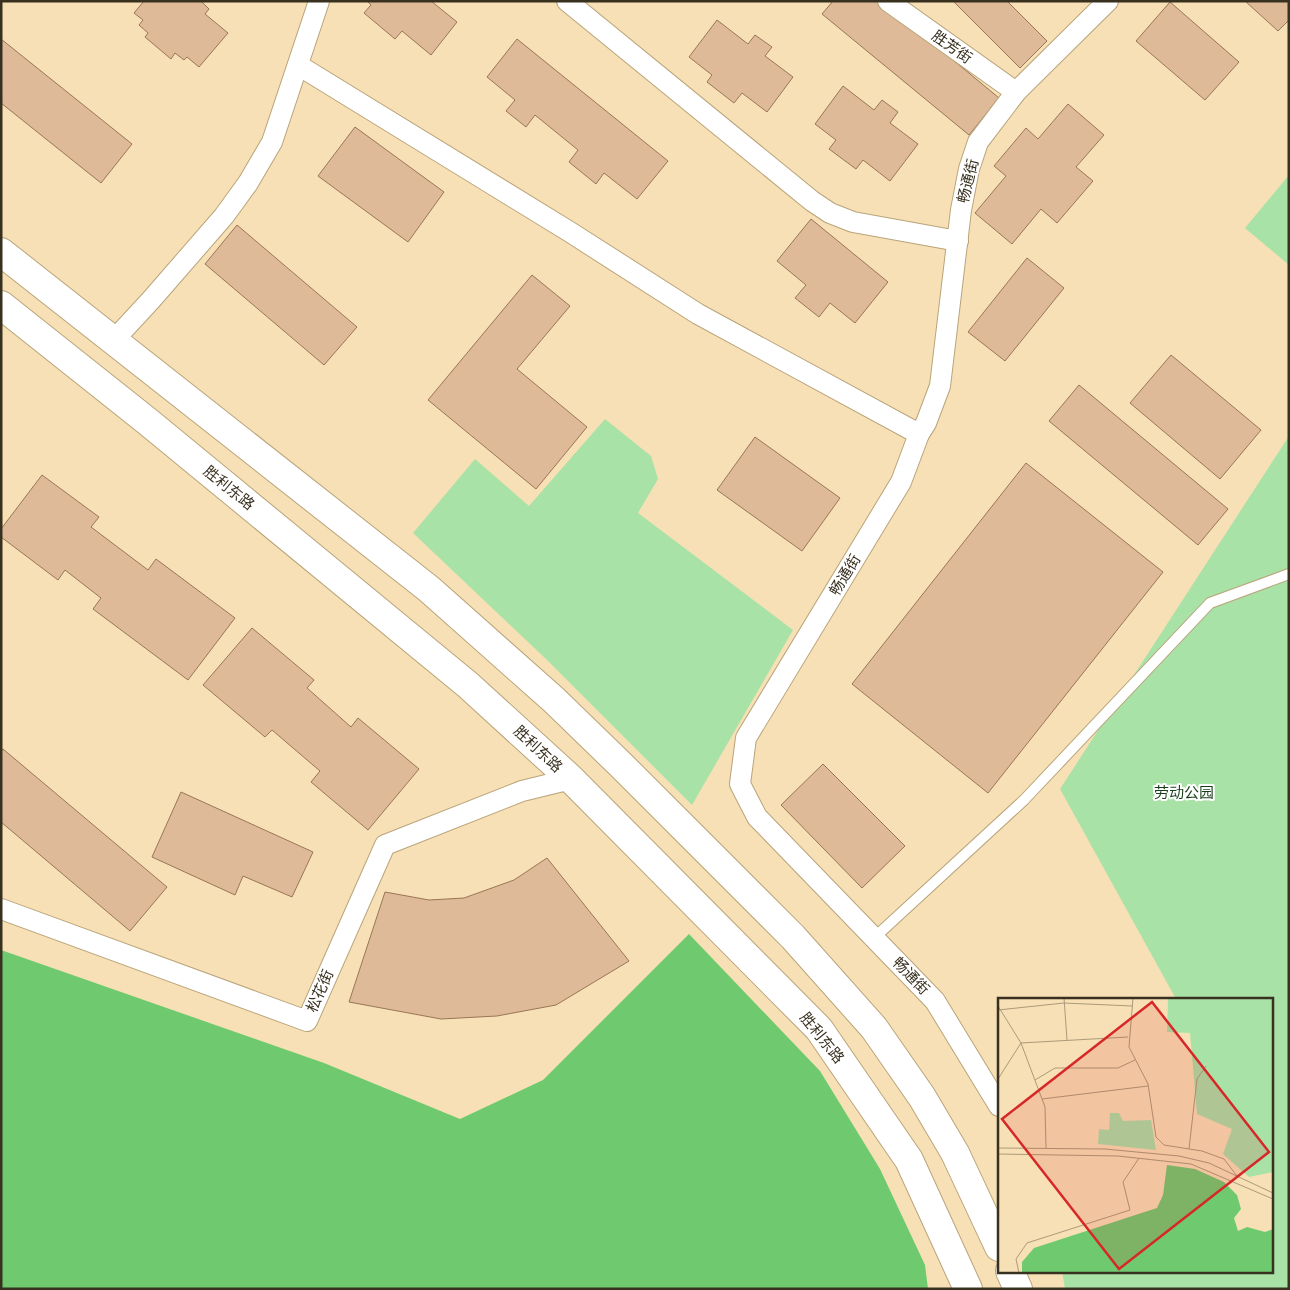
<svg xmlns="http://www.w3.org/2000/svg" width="1290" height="1290" font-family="'Asap Condensed','Noto Sans SC',sans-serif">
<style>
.green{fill:#a9e2a7}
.forest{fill:#6fca6f}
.building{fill:#dfba99;stroke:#987657}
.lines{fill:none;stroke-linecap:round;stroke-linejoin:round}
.lane-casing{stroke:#b9a47a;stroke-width:12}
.street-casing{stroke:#b9a47a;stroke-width:22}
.primary-casing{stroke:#b9a47a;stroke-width:30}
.lane{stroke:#fff;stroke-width:10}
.street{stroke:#fff;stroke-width:20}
.primary{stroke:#fff;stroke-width:28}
.labels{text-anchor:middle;stroke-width:4;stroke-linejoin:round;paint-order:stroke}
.street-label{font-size:15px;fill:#393120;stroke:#fff}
.park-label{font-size:15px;fill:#1a3e1a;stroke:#fff}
.inset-road{fill:none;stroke:#ab9a79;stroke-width:1}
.view{fill:#d62828;fill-opacity:0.15;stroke:#d62828;stroke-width:2.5}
.inset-edge{fill:none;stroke:#393120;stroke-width:2.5}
</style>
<rect width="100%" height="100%" fill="#f7e0b5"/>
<g class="green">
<path d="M 1289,175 L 1289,265 L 1245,228 Z"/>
<path d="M 605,419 L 651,456 L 658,479 L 638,513 L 793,630 L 692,805 L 546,659 L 413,533 L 475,459 L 529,506 Z"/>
<path d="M 1289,436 L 1289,1289 L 1065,1289 L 1062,1271 L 1271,1271 L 1271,999 L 1176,999 L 1060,789 Z"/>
</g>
<path class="forest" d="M 689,934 L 820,1071 L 880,1169 L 925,1265 L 928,1289 L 1,1289 L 1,950 L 324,1063 L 460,1119 L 543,1080 Z"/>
<g class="building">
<path d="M 144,1 L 201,1 L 209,9 L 205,14 L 228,33 L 199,67 L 187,57 L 184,60 L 175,53 L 171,59 L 145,37 L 148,33 L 139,25 L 143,20 L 134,13 Z"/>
<path d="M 367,1 L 431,1 L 457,22 L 431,55 L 402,31 L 395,39 L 364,13 L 371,5 Z"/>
<path d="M 833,1 L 882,1 L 999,98 L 969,135 L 822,14 Z"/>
<path d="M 953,1 L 1007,1 L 1047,41 L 1020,68 Z"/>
<path d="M 1245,1 L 1289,1 L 1289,20 L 1278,31 Z"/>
<path d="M 1170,2 L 1239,62 L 1205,100 L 1136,41 Z"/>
<path d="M 717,20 L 748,44 L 755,35 L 772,47 L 765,56 L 793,77 L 767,112 L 742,93 L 734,103 L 707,82 L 712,75 L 689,57 Z"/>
<path d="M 1,39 L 132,144 L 101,183 L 1,103 Z"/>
<path d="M 517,39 L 668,161 L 637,199 L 604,173 L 596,184 L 569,162 L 578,150 L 535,115 L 526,127 L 506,111 L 515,100 L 487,77 Z"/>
<path d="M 843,86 L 874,110 L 882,100 L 898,112 L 890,123 L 918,144 L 890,181 L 863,160 L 856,169 L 829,149 L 836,140 L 815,124 Z"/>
<path d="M 1068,104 L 1104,135 L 1076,167 L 1093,181 L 1057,223 L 1041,209 L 1012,244 L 975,213 L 1006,176 L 994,166 L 1026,128 L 1038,139 Z"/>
<path d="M 355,127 L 444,192 L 408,242 L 318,176 Z"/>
<path d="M 811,219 L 888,282 L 855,323 L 830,303 L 819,317 L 795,298 L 806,285 L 777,261 Z"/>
<path d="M 237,225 L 357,327 L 324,365 L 205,264 Z"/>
<path d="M 1027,258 L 1064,288 L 1005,361 L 968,332 Z"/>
<path d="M 532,275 L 570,306 L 517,369 L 587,427 L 536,489 L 428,400 Z"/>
<path d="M 1171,355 L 1261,430 L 1220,479 L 1130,403 Z"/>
<path d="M 1079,385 L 1228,509 L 1198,545 L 1049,421 Z"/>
<path d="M 755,437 L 840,498 L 802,551 L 717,490 Z"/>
<path d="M 1026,463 L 1163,572 L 988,793 L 852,684 Z"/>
<path d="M 42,475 L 99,517 L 91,527 L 148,570 L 156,559 L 235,618 L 188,680 L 93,609 L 101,598 L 65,570 L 58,580 L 1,537 L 1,529 Z"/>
<path d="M 252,628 L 314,680 L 307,688 L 351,727 L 358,718 L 419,769 L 368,830 L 311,782 L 320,771 L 272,730 L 265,737 L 203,685 Z"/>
<path d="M 3,749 L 167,887 L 130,931 L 1,822 L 1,752 Z"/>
<path d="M 823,764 L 905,846 L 862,888 L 781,805 Z"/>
<path d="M 181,792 L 313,852 L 292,897 L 243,876 L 235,895 L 152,857 Z"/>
<path d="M 547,858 L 629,961 L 556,1005 L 497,1016 L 441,1019 L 349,1002 L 385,892 L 429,900 L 464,898 L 514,880 Z"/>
</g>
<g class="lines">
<defs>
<path id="lane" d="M 874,938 L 1024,800 L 1210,603 L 1289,574"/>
<g id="street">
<path d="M 567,1 L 812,201 L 830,213 L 853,222 L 958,241"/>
<path d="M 888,1 L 1016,92"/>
<path d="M 298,65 L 570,232 L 698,314 L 919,434"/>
<path d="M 113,341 L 151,300 L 224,216 L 248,183 L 272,142 L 319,1"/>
<path d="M 1,909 L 307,1021 L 385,845 L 522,791 L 571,779"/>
<path d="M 999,1106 L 935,1001 L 757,817 L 740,784 L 746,738 L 901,482 L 919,434 L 926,423 L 940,386 L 961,210 L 969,169 L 978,142 L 1016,92 L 1108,1"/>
</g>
<g id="primary">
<path d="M 1,252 L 429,589 L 554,700 L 621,765 L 793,937 L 874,1028 L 922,1097 L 955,1153 L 999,1247"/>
<path d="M 1,305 L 147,421 L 468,685 L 571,779 L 819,1029 L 909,1160 L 968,1289"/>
<path d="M 1010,1271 L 1018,1289"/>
</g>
</defs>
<use href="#lane" class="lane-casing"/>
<use href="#street" class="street-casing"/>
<use href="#primary" class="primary-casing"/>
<use href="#lane" class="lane"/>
<use href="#street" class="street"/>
<use href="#primary" class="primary"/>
</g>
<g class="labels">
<g class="street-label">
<text transform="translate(952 47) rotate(35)" y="5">胜芳街</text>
<text transform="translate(968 181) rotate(-76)" y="5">畅通街</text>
<text transform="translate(229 488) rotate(39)" y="5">胜利东路</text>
<text transform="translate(845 575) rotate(-59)" y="5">畅通街</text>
<text transform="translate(538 749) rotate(43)" y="5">胜利东路</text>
<text transform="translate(911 976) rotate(46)" y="5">畅通街</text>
<text transform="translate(320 991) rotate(-66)" y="5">松花街</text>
<text transform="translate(822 1038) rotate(51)" y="5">胜利东路</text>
</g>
<g class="park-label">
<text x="1184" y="798">劳动公园</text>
</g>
</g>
<g transform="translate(998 998)">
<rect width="275" height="275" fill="#f7e0b5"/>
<path d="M 170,0 L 275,0 L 275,174 L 251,179 L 225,156 L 234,131 L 199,116 L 192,35 L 169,34 ZM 112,115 L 121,115 L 125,123 L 153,122 L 158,152 L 100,146 L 101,131 L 111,132 Z" fill="#a9e2a7"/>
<path d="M 169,167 L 197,171 L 226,184 L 239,197 L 243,211 L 236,220 L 240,233 L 249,229 L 267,234 L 275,231 L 275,275 L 24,275 L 24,264 L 36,250 L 159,210 L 165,197 Z" fill="#6fca6f"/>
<path class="inset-road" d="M 66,0 L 69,42M 135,0 L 131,49 L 150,86 L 158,139 L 166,147 L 204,153 L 226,161 L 239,178M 0,8 L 23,45 L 47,109 L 48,150M 0,12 L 66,5 L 134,8M 0,81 L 23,45 L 130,39M 37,82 L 57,70 L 120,70 L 137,62M 44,101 L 150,88M 0,150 L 107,151 L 181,158 L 211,165 L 275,195M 191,151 L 199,81 L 208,68M 0,156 L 120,158 L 193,166 L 275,201M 21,275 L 18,261 L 29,245 L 132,212 L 125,184 L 141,160"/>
<path class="view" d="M 154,4 L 271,154 L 121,271 L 4,121 Z"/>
<rect width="275" height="275" class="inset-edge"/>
</g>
<rect width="1290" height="1290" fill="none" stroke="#393120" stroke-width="5"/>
</svg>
